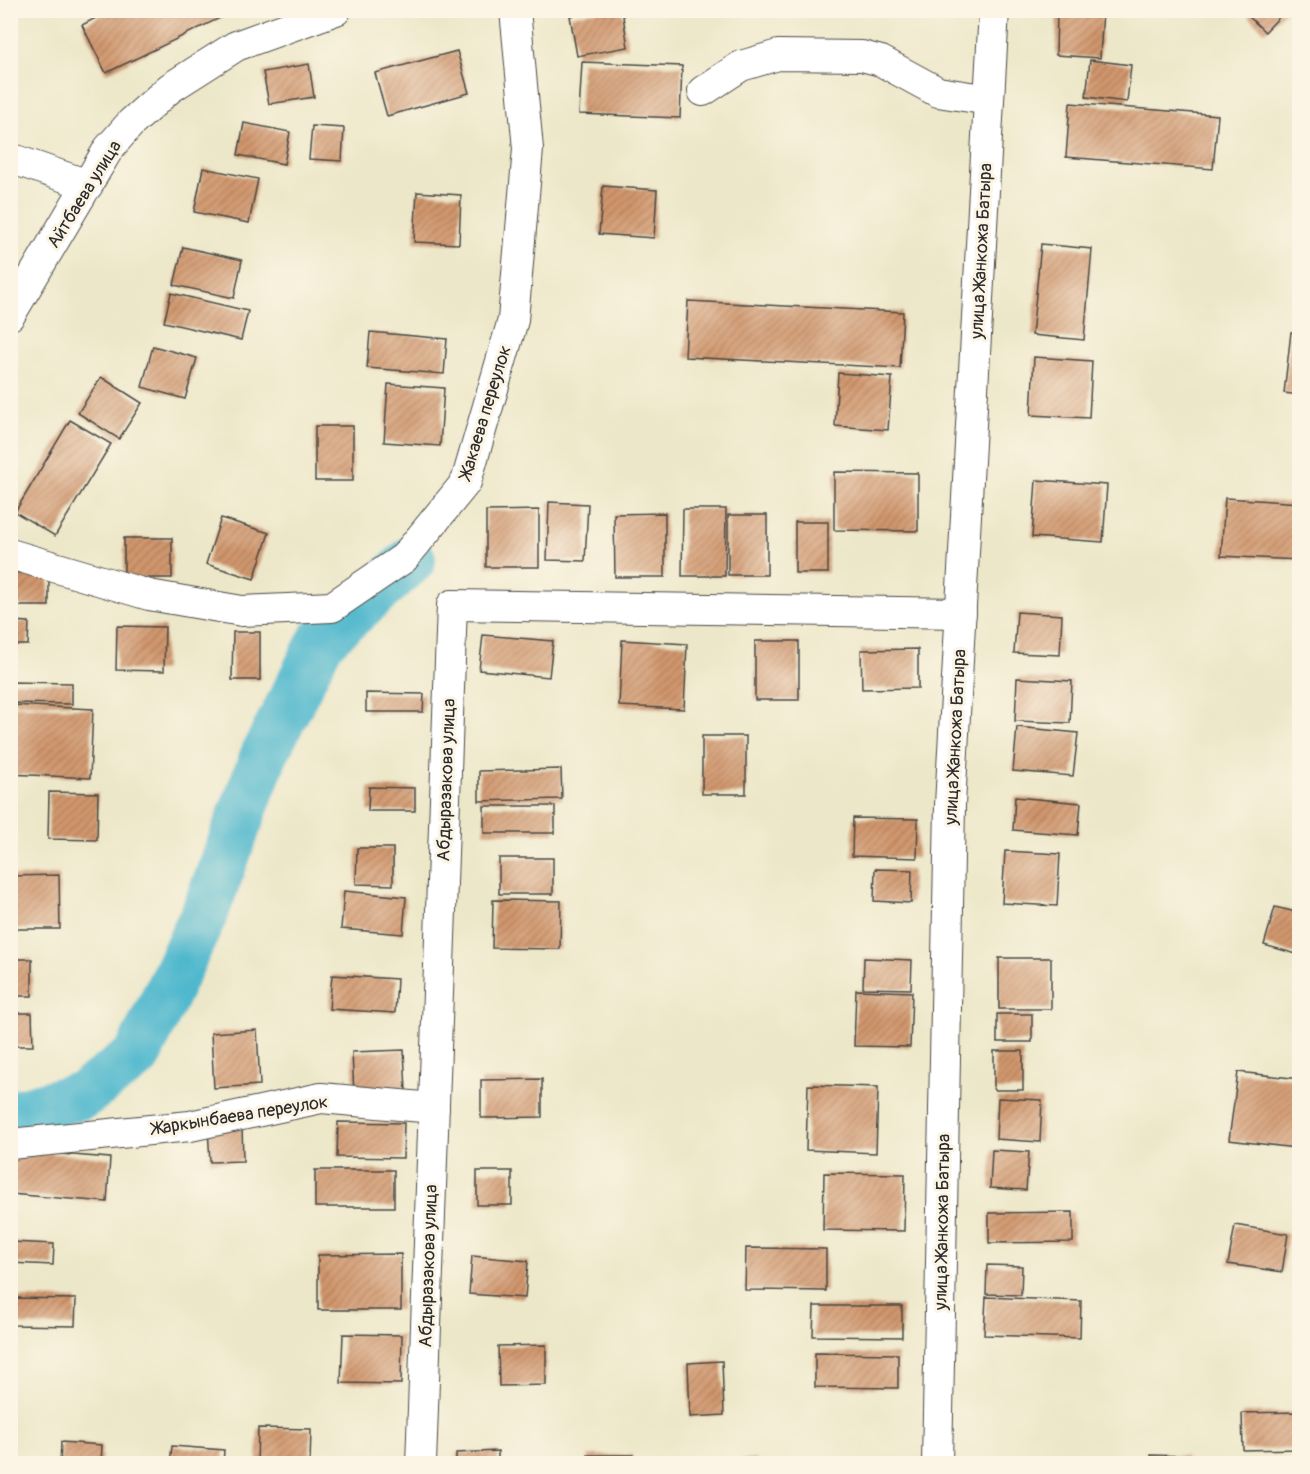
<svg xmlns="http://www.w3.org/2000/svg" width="1310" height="1474" font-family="Pangolin,sans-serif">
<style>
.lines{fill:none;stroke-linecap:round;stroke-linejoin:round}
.river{stroke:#4fb8cd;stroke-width:48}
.building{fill:url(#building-hatch)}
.minor-casing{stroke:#484743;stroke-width:32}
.minor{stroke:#fff;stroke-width:30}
.labels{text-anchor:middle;stroke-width:6;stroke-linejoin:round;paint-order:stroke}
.street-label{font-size:18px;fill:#2b2b2b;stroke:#fcf5e5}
</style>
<defs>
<pattern id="building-hatch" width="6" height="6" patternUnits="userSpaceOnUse" patternTransform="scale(1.5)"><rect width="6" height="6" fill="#d1976d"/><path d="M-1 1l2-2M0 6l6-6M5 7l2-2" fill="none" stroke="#aa7b5a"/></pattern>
</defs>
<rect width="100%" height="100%" fill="#fcf5e5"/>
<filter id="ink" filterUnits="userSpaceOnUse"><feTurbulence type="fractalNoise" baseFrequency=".0167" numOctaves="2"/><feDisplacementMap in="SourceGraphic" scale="12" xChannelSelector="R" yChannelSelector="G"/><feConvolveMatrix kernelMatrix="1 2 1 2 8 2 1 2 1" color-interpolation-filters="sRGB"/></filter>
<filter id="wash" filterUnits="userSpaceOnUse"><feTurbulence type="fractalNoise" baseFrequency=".008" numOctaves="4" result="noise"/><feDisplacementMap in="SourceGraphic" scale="24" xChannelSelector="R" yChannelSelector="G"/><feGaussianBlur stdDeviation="1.35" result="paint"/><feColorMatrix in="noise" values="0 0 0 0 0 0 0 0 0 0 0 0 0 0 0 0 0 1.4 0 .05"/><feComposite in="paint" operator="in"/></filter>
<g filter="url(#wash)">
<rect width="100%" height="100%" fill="#ede7c9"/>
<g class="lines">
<path class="river" d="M 10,1115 L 83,1095 L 137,1056 L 205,912 L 264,755 L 321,641 L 412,560"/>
</g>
<g id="blocks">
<g class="building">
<path d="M 111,10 L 219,10 L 222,17 L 106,73 L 82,25 Z"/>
<path d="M 604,10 L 622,10 L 628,47 L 577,56 L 570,16 Z"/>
<path d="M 1057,10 L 1103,10 L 1100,58 L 1056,55 Z"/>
<path d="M 1242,10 L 1286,10 L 1265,32 Z"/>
<path d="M 457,51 L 469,93 L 387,116 L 375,73 Z"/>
<path d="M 1090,60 L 1131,65 L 1127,102 L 1086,97 Z"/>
<path d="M 582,62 L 682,66 L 680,118 L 579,114 Z"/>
<path d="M 309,64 L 314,97 L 269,104 L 263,72 Z"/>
<path d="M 1070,103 L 1218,115 L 1213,169 L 1066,157 Z"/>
<path d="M 244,123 L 290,132 L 284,164 L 238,155 Z"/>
<path d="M 312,126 L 344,128 L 342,161 L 309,159 Z"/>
<path d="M 203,168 L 258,179 L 249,223 L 194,212 Z"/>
<path d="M 603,186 L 657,190 L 654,238 L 599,234 Z"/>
<path d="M 417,192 L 461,195 L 459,244 L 414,242 Z"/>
<path d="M 1041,244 L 1092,249 L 1084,340 L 1032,335 Z"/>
<path d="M 183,247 L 242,260 L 234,298 L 174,285 Z"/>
<path d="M 171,293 L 248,311 L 241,340 L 164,322 Z"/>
<path d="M 688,301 L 903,312 L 900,368 L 685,357 Z"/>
<path d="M 370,332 L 447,339 L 444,374 L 367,368 Z"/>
<path d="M 1291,332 L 1300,333 L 1300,395 L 1284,393 Z"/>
<path d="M 153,346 L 197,358 L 185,399 L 142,387 Z"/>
<path d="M 1034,357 L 1092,361 L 1089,418 L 1031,415 Z"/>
<path d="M 838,373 L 892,377 L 888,430 L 835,426 Z"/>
<path d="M 101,377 L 142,403 L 119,439 L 78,413 Z"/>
<path d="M 388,384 L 444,388 L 440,446 L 384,442 Z"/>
<path d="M 70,420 L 111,444 L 55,536 L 15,512 Z"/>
<rect x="315" y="426" width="38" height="55"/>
<path d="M 834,472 L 918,473 L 918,531 L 834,530 Z"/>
<path d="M 1036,480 L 1107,485 L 1103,542 L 1032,537 Z"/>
<path d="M 1225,498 L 1300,503 L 1300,560 L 1221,556 Z"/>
<path d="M 549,502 L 588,504 L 585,561 L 547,560 Z"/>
<path d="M 683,509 L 726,509 L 725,576 L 682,576 Z"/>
<path d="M 539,510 L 539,567 L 486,567 L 486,511 Z"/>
<path d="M 665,513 L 665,577 L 615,577 L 614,514 Z"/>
<rect x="728" y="515" width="39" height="60"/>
<path d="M 221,518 L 269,533 L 254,579 L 206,564 Z"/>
<rect x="795" y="522" width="33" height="51"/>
<rect x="124" y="538" width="48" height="40"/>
<path d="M 49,572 L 49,606 L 10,606 L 10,573 Z"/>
<path d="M 1017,612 L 1062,615 L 1060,655 L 1014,653 Z"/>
<path d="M 10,621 L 29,622 L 28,645 L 10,645 Z"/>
<path d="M 117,626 L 165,627 L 164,671 L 116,670 Z"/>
<path d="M 233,632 L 260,632 L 260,680 L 232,680 Z"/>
<path d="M 483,635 L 553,641 L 549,677 L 479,670 Z"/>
<path d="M 622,640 L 687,644 L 684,709 L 619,706 Z"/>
<rect x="755" y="641" width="44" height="59"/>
<path d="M 918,649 L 918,688 L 862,689 L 861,650 Z"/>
<path d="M 1017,678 L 1072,681 L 1070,723 L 1015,721 Z"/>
<path d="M 10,682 L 72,683 L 72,704 L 10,703 Z"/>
<path d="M 366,693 L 424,694 L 423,712 L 366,712 Z"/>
<path d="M 10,705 L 93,709 L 90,778 L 10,774 Z"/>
<path d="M 1017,727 L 1078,733 L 1073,776 L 1013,771 Z"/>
<rect x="702" y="736" width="44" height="58"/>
<path d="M 561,769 L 562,799 L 479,801 L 479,771 Z"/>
<path d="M 369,787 L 415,788 L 415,811 L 368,811 Z"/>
<path d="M 49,792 L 98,793 L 97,840 L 48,839 Z"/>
<path d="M 1015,797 L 1081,803 L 1078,835 L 1013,830 Z"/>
<rect x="484" y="806" width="71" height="27"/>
<path d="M 853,818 L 918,819 L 917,858 L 852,856 Z"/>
<path d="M 357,848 L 393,848 L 393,885 L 356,884 Z"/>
<path d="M 1005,851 L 1060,854 L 1057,906 L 1002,903 Z"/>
<rect x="499" y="858" width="54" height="36"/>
<path d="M 875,869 L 912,870 L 911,903 L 874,901 Z"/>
<path d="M 59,875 L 60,929 L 10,929 L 10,876 Z"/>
<path d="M 344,891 L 406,897 L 403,934 L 341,929 Z"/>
<path d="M 493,900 L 561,901 L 560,949 L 492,948 Z"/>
<path d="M 1275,907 L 1300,913 L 1300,955 L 1264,945 Z"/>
<path d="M 864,958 L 912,960 L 911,989 L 863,988 Z"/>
<rect x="999" y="958" width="52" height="51"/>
<rect x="10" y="959" width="22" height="37"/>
<path d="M 332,975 L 397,979 L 395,1013 L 329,1009 Z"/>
<path d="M 856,990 L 912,992 L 910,1047 L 854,1046 Z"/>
<path d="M 10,1013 L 32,1013 L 33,1046 L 10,1046 Z"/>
<rect x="997" y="1014" width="35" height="28"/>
<path d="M 257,1030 L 260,1085 L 214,1088 L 211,1033 Z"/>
<path d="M 404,1050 L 406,1092 L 354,1094 L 352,1052 Z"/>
<rect x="994" y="1051" width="29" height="39"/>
<path d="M 1238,1072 L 1300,1079 L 1300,1109 L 1295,1148 L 1229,1140 Z"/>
<path d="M 542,1079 L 542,1117 L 481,1118 L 481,1080 Z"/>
<path d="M 808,1085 L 878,1087 L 876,1153 L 806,1150 Z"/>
<path d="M 998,1098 L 1042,1100 L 1040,1142 L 996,1139 Z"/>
<path d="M 338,1122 L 404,1123 L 403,1158 L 337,1157 Z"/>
<path d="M 242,1127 L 243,1161 L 210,1162 L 208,1128 Z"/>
<path d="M 10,1150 L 110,1158 L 107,1202 L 10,1194 Z"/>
<path d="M 992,1150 L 1029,1152 L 1026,1190 L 990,1188 Z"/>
<rect x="315" y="1170" width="79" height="37"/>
<rect x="477" y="1171" width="35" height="34"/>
<path d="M 824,1173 L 905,1174 L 904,1231 L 823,1230 Z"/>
<path d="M 1073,1212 L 1073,1242 L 989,1243 L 989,1213 Z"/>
<path d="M 1235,1225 L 1288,1234 L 1282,1272 L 1228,1264 Z"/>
<path d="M 10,1242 L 54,1244 L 53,1265 L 10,1263 Z"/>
<path d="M 746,1248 L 826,1249 L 826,1291 L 745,1290 Z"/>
<path d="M 401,1254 L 401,1310 L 318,1310 L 318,1255 Z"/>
<path d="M 472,1256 L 528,1261 L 525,1298 L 469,1294 Z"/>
<path d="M 987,1265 L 1022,1266 L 1021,1295 L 986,1294 Z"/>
<path d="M 986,1297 L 1081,1301 L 1080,1338 L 984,1335 Z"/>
<path d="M 10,1298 L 76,1299 L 75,1326 L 10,1325 Z"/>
<path d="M 814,1306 L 902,1306 L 902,1337 L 813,1336 Z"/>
<path d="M 343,1334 L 402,1335 L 401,1384 L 341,1383 Z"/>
<path d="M 546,1345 L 546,1385 L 499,1386 L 498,1346 Z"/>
<path d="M 815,1353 L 898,1354 L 898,1388 L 815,1387 Z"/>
<path d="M 722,1361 L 724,1415 L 690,1417 L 688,1363 Z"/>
<path d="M 1299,1412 L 1299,1449 L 1243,1450 L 1242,1413 Z"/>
<path d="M 258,1428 L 311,1429 L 310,1464 L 257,1464 Z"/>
<path d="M 61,1442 L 102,1445 L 101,1464 L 60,1464 Z"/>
<path d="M 172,1446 L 224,1450 L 223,1464 L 170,1464 Z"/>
<path d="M 498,1451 L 498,1464 L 456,1464 L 456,1453 Z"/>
<rect x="588" y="1455" width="45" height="9"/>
<path d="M 1151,1455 L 1185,1456 L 1185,1464 L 1151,1464 Z"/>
<path d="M 350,1458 L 393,1462 L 393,1464 L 349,1464 Z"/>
<path d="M 756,1459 L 756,1464 L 725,1464 L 725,1461 Z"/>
</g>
</g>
</g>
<g filter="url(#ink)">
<use href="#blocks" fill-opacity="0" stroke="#484743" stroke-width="1.5"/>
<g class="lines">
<defs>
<g id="minor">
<path d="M 703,91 L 741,66 L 778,55 L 862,56 L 881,61 L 938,92 L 989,100"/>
<path d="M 10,158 L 88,185"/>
<path d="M 10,315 L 109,148 L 131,123 L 170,88 L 236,46 L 336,10"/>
<path d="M 10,554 L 149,595 L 242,611 L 332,607 L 404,558 L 466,482 L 513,320 L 528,149 L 515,10"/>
<path d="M 10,1144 L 190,1126 L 321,1098 L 434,1108"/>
<path d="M 421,1464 L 452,605 L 961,613"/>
<path d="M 937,1464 L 950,805 L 994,10"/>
</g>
</defs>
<use href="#minor" class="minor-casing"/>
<use href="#minor" class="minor"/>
</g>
</g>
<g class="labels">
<g class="street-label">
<text transform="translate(84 194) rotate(-58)" y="6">Айтбаева улица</text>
<text transform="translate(981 251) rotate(-87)" y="6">улица Жанкожа Батыра</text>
<text transform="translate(485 412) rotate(-73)" y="6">Жакаева переулок</text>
<text transform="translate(955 737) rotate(-87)" y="6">улица Жанкожа Батыра</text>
<text transform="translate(446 780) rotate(-88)" y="6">Абдыразакова улица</text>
<text transform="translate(240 1115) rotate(-9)" y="6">Жаркынбаева переулок</text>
<text transform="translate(942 1222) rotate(-89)" y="6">улица Жанкожа Батыра</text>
<text transform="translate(428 1266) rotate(-88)" y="6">Абдыразакова улица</text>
</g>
</g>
<rect width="1310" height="1474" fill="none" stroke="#fcf5e5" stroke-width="36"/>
</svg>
